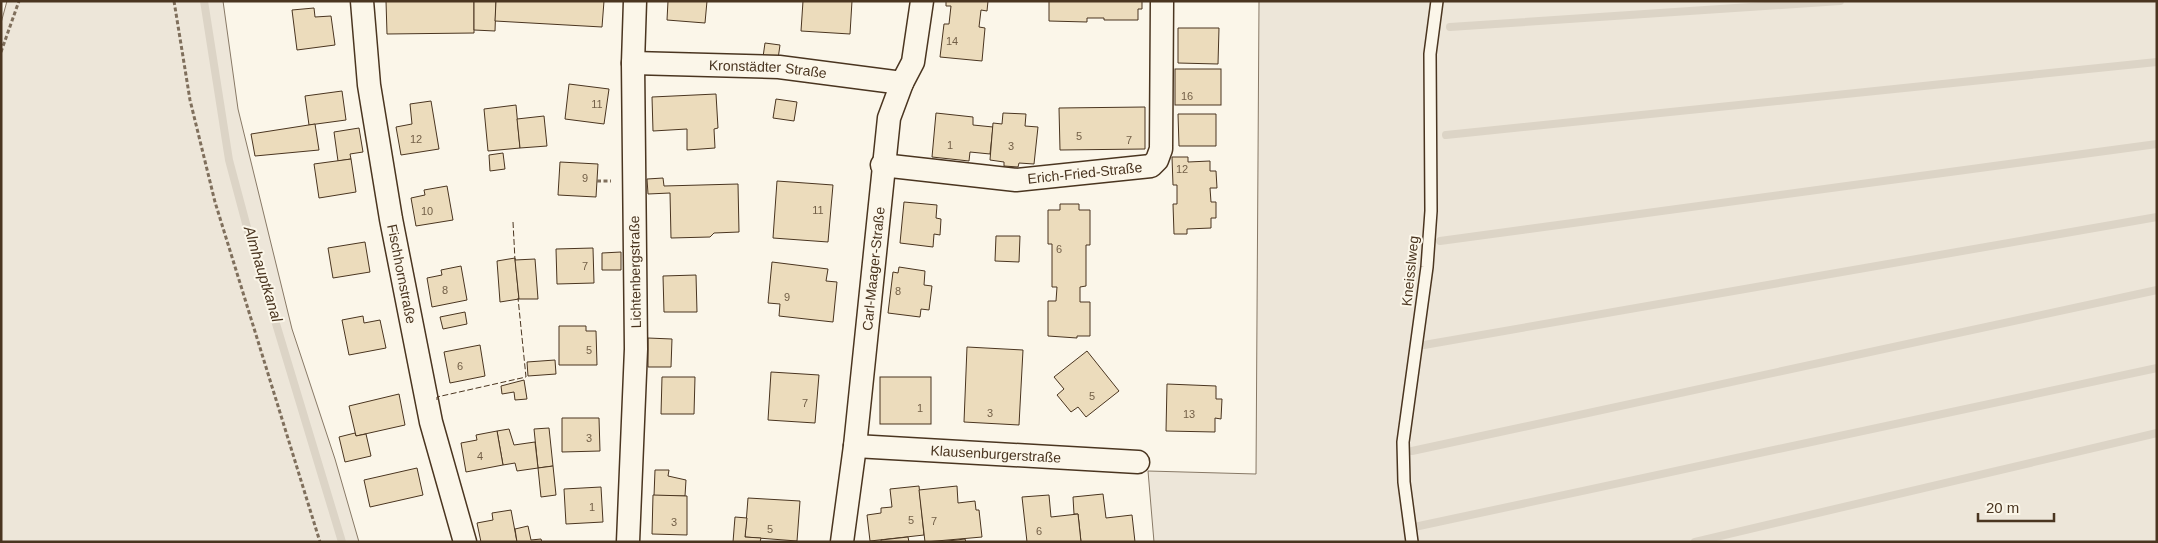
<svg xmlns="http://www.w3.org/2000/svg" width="2158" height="543" font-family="Arial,sans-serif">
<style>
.green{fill:#ede6d9;stroke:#887966}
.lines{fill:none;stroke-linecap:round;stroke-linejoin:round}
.stream{stroke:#dcd4c6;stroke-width:8}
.building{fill:#ecdcbc;stroke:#4a3520}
.service-casing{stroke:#4a3520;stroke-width:14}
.minor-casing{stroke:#4a3520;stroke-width:25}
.path{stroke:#7f6f5c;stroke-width:3;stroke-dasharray:4 2.5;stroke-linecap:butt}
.service{stroke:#fbf6e9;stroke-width:11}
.minor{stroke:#fbf6e9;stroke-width:22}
.fence{stroke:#4a3520;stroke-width:1;stroke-dasharray:6 2.5;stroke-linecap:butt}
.labels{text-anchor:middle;stroke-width:4;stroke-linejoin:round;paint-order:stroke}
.number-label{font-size:11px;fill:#725f47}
.street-label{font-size:14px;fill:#4a3520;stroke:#fbf6e9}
.water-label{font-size:15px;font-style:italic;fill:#4a3520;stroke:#fbf6e9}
</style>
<rect width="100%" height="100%" fill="#fbf6e9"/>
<g class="green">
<path d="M 7,1 L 223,1 L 238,109 L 292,329 L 335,459 L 359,542 L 1,542 L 1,23 Z"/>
<path d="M 1259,1 L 2157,1 L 2157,542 L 1154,542 L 1148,471 L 1256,474 Z"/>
</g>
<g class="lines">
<g class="stream">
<path d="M 204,1 L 229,160 L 248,231 L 342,542"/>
<path d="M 1450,27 L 1840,1"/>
<path d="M 1446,135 L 2157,62"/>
<path d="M 1440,241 L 2157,144"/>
<path d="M 1424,345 L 2157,217"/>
<path d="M 1412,451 L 2157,290"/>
<path d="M 1419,526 L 2157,368"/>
<path d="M 1695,542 L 2157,433"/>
</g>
</g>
<g class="building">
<path d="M 386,1 L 474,1 L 474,33 L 387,34 Z"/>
<path d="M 474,1 L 496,1 L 495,31 L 474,30 Z"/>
<path d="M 496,1 L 604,1 L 602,27 L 495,21 Z"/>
<path d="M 668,1 L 707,1 L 705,23 L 667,20 Z"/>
<path d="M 803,1 L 852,1 L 850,34 L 801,31 Z"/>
<path d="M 946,1 L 988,1 L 987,11 L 981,10 L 979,27 L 985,28 L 982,61 L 940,57 L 944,24 L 949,24 L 951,6 L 946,6 Z"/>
<path d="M 1049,1 L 1142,1 L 1142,9 L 1138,9 L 1138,20 L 1104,20 L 1104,18 L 1087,18 L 1087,22 L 1049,21 Z"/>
<path d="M 314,8 L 315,17 L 331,16 L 335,45 L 297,50 L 292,10 Z"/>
<path d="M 1178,28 L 1219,28 L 1218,64 L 1178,63 Z"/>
<path d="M 765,43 L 780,45 L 778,59 L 763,57 Z"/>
<rect x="1175" y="69" width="46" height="36"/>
<path d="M 569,84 L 609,89 L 604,124 L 565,119 Z"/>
<path d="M 342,91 L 346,120 L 309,125 L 305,96 Z"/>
<path d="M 716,94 L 718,128 L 714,129 L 715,148 L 687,150 L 687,129 L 653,131 L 652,97 Z"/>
<path d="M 776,99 L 797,102 L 794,121 L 773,118 Z"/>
<path d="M 431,101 L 439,149 L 401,155 L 396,127 L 412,124 L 410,104 Z"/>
<path d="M 516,105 L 520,148 L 488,151 L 484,109 Z"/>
<path d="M 1145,107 L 1145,149 L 1060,150 L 1059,108 Z"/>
<path d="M 936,113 L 973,117 L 973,125 L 993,127 L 990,154 L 970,152 L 969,161 L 932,157 Z"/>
<path d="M 1003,113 L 1026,114 L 1025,126 L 1038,127 L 1034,164 L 1019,163 L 1018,167 L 1004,166 L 1004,162 L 990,160 L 993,123 L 1002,124 Z"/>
<path d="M 1178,114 L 1216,114 L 1216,146 L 1179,146 Z"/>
<path d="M 544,116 L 547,146 L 520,148 L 517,119 Z"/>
<path d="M 315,124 L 319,150 L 255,156 L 251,134 Z"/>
<path d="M 359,128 L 363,152 L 350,154 L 351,159 L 338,161 L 334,132 Z"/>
<path d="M 503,153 L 505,169 L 490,171 L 489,155 Z"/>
<path d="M 1172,157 L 1188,157 L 1188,162 L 1210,161 L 1210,171 L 1216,171 L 1217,188 L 1210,188 L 1211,202 L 1216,202 L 1216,218 L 1211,218 L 1211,228 L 1187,229 L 1187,234 L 1174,234 L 1173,204 L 1177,204 L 1177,185 L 1173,185 Z"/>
<path d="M 351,159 L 356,192 L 319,198 L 314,164 Z"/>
<path d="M 560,162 L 598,164 L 596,197 L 558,195 Z"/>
<path d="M 663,178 L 664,186 L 738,184 L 739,232 L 714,233 L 710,237 L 671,238 L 670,193 L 648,194 L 647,179 Z"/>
<path d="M 777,181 L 833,185 L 828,242 L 773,238 Z"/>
<path d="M 447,186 L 453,220 L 416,226 L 411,198 L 425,195 L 424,190 Z"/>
<path d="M 904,202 L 937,205 L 936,218 L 941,219 L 940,235 L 934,234 L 933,247 L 900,243 Z"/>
<path d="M 1060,204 L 1079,204 L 1079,210 L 1090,210 L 1090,245 L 1086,245 L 1086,286 L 1080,287 L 1080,302 L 1090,302 L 1090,336 L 1077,336 L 1077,338 L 1048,336 L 1048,301 L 1056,301 L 1057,287 L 1052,287 L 1052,244 L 1048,244 L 1048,210 L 1060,210 Z"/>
<path d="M 996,236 L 1020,236 L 1019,262 L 995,261 Z"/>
<path d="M 365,242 L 370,272 L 333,278 L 328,248 Z"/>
<path d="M 593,248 L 594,283 L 557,284 L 556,249 Z"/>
<path d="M 621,252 L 621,270 L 602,270 L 602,253 Z"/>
<path d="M 515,258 L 519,299 L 500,302 L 497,261 Z"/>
<path d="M 535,259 L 538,299 L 519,299 L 515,260 Z"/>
<path d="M 772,262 L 828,269 L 826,281 L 837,282 L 833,322 L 779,316 L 780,304 L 768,303 Z"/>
<path d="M 461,266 L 467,300 L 432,307 L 427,278 L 442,275 L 441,270 Z"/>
<path d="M 899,267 L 925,271 L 924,285 L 932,286 L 929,310 L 921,309 L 920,317 L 888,313 L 893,272 L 898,273 Z"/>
<path d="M 696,275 L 697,312 L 664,312 L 663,276 Z"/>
<path d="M 465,312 L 467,324 L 443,329 L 440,317 Z"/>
<path d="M 363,316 L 364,323 L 380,320 L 386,348 L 349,355 L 342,320 Z"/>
<path d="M 559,326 L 586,326 L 586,331 L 596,331 L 597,365 L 559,365 Z"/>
<path d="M 648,338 L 672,339 L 671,367 L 648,367 Z"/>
<path d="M 480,345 L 485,376 L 450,383 L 444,352 Z"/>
<path d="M 967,347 L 1023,350 L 1019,425 L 964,422 Z"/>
<path d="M 1087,351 L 1119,391 L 1086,417 L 1078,407 L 1071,412 L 1057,395 L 1064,389 L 1054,377 Z"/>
<path d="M 555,360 L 556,374 L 528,376 L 527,362 Z"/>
<path d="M 771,372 L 819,375 L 815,423 L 768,420 Z"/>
<path d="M 662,377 L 695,377 L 694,414 L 661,414 Z"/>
<rect x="880" y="377" width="51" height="47"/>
<path d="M 524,380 L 527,399 L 515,400 L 514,392 L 502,394 L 501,386 Z"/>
<path d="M 1167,384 L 1216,386 L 1216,399 L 1222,399 L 1221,419 L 1215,418 L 1215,432 L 1166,431 Z"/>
<path d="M 399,394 L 405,425 L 356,436 L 349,406 Z"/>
<path d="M 562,418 L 599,418 L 600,451 L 562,452 Z"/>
<path d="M 549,428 L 553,466 L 538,468 L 534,429 Z"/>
<path d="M 509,429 L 514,445 L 535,442 L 538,468 L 517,471 L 515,463 L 503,465 L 497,431 Z"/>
<path d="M 497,431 L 503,465 L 466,472 L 461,443 L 477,440 L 476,435 Z"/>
<path d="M 355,433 L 356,436 L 366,434 L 371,456 L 345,462 L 339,437 Z"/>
<path d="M 553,466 L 556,495 L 541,497 L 538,468 Z"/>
<path d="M 417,468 L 423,495 L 370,507 L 364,480 Z"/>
<path d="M 655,470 L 669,470 L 668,476 L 686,480 L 685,496 L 654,496 Z"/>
<path d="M 919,486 L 924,535 L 870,541 L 867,515 L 881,513 L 881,508 L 892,507 L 890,489 Z"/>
<path d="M 957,486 L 958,503 L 975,501 L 976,510 L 979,510 L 982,537 L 925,542 L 919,490 Z"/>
<path d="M 601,487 L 603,522 L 566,524 L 564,489 Z"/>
<path d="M 1103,494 L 1106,518 L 1132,515 L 1135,542 L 1081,542 L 1078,514 L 1074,514 L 1073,497 Z"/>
<path d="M 653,495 L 687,496 L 687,535 L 652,534 Z"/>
<path d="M 1049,495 L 1051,517 L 1078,514 L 1081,542 L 1027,542 L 1022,497 Z"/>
<path d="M 748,498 L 800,501 L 797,541 L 745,537 Z"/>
<path d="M 511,510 L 517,542 L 481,542 L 477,523 L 493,520 L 492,513 Z"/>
<path d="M 735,517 L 747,518 L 745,537 L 761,538 L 760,542 L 733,542 Z"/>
<path d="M 528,526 L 531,540 L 541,539 L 542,542 L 517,542 L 515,529 Z"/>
<path d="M 908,537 L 909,542 L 881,542 L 881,540 Z"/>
<path d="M 965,539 L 966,542 L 939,542 Z"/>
</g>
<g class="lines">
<defs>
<path id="service" d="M 1412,542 L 1404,482 L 1403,442 L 1427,267 L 1431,211 L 1430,54 L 1437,1"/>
<g id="minor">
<path id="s1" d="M 362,1 L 369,85 L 391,219 L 431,422 L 465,542"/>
<path id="s2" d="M 633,63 L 779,67 L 902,83"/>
<path id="s3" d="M 882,165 L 1016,180 L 1151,166 L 1157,160 L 1161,149 L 1162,1"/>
<path id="s4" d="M 855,446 L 1138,462"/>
<path d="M 628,542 L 636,349 L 633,63 L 635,1"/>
<path id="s5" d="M 842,542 L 855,446 L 889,118 L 902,83 L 913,62 L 922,1"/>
</g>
</defs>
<use href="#service" class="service-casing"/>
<use href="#minor" class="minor-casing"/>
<g class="path">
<path d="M 174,1 L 190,100 L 215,202 L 320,542"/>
<path d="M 1,52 L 19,1"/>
<path d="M 597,181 L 611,181"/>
</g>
<use href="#service" class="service"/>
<use href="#minor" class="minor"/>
<g class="fence">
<path d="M 513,222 L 515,260"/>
<path d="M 437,400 L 437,397 L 526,377 L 518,298"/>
</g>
</g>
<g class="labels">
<g class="number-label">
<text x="952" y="45">14</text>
<text x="1187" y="100">16</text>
<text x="597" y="108">11</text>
<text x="1079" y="140">5</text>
<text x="416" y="143">12</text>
<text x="1129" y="144">7</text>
<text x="950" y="149">1</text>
<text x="1011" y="150">3</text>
<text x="1182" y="173">12</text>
<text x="585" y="182">9</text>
<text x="818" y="214">11</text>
<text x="427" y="215">10</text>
<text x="1059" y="253">6</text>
<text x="585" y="270">7</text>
<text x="445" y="294">8</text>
<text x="898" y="295">8</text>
<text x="787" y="301">9</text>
<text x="589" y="354">5</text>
<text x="460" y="370">6</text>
<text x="1092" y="400">5</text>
<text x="805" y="407">7</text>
<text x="920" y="412">1</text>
<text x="990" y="417">3</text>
<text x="1189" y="418">13</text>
<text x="589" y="442">3</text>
<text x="480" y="460">4</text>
<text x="592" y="511">1</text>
<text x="911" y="524">5</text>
<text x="934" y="525">7</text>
<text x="674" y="526">3</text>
<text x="770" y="533">5</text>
<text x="1039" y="535">6</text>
</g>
<g class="street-label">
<text dy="5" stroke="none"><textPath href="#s2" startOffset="135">Kronstädter Straße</textPath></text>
<text dy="5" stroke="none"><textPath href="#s3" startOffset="204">Erich-Fried-Straße</textPath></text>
<text dy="5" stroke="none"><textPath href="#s5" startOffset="275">Carl-Maager-Straße</textPath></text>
<text transform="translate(1410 271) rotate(-84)" y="5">Kneisslweg</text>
<text transform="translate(635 272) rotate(-91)" y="5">Lichtenbergstraße</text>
<text dy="5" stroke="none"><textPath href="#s1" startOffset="276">Fischhornstraße</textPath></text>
<text dy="5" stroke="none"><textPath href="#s4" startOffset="141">Klausenburgerstraße</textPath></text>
</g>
<g class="water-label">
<text transform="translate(263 274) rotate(73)" y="5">Almhauptkanal</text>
</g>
</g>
<rect width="2158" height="543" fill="none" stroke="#4a3520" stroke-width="5"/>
<path d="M1978 513v8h76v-8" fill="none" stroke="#4a3520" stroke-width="2.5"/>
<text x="1986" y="513" font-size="15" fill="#4a3520" stroke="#fbf6e9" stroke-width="4" paint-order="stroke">20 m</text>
</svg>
